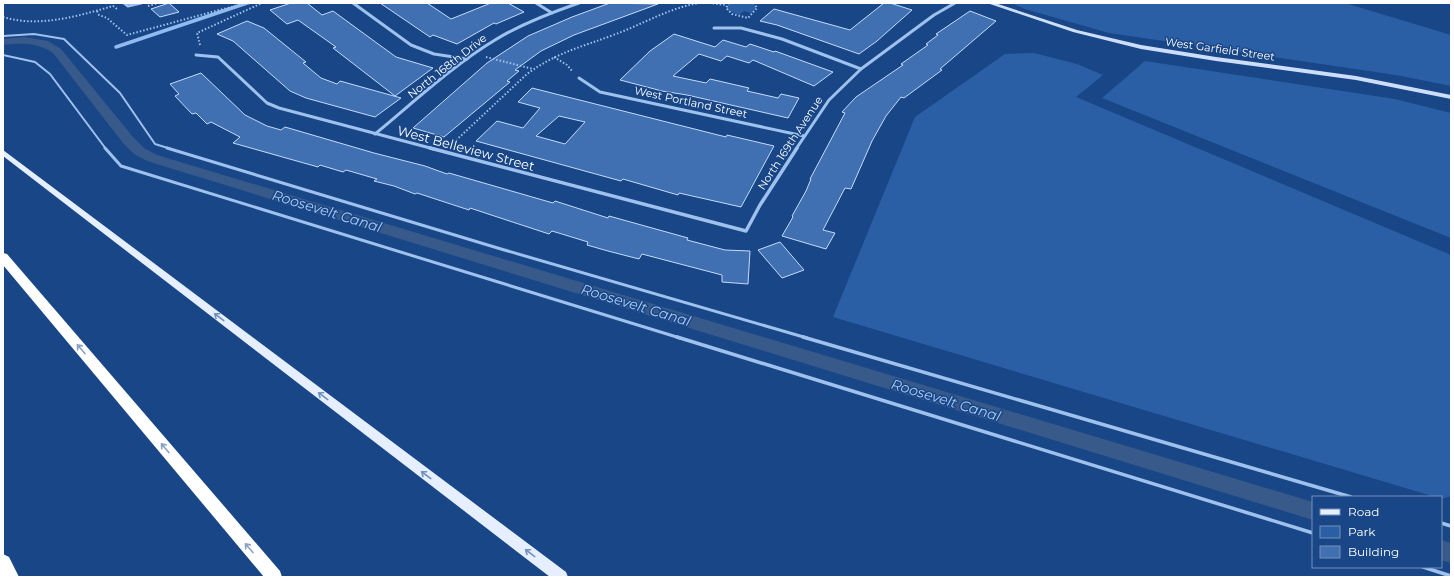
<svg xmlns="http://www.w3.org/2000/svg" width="1454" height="580" font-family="Montserrat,sans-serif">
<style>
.green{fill:#2b5fa5}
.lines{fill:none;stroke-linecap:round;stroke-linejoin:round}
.stream{stroke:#91bbf0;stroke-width:3.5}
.canal{fill:#375a8a;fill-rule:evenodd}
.building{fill:#4070b1;stroke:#c4dbfa;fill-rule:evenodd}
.path{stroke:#9fc1ed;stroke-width:2;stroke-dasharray:1.5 2;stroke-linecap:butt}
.lane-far2{stroke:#9fc1ed;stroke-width:2}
.lane-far1{stroke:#9fc1ed;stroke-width:3}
.lane{stroke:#9fc1ed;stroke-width:3.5}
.street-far1{stroke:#9fc1ed;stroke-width:3}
.street{stroke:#9fc1ed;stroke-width:3.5}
.secondary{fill:#ccdef9;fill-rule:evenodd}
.primary{fill:#e5efff;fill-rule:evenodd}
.highway{fill:#fff;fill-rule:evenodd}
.oneway{stroke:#7492bd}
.oneway2{stroke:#8ca2c3}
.labels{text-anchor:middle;stroke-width:3;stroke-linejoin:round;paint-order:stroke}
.far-street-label{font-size:11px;fill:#fff;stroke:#184687}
.street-label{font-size:13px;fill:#fff;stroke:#184687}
.water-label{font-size:14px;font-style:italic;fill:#aacbf5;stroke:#184687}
</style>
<rect width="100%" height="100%" fill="#184687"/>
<g class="green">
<path d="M 731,3 L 752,3 L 754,4 L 756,8 L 752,13 L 744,11 L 739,15 L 727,10 L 727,5 Z"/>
<path d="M 1011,3 L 1345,3 L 1451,35 L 1451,86 L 1396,75 L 1109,33 L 1025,9 Z"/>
<path d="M 1034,53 L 1077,64 L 1103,75 L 1076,97 L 1451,255 L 1451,496 L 1442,499 L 833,317 L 915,117 L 1005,54 Z"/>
<path d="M 1145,61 L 1395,99 L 1451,113 L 1451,238 L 1102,98 Z"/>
</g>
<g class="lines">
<path class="stream" d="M 116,47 L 247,3"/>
<g class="canal">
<path d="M 24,37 L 48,41 L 61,49 L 133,137 L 144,148 L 157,155 L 1313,502 L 1313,520 L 147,161 L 134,154 L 123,143 L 53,53 C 37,42 21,43 3,45 L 3,39 Z"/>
<path d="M 1441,540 L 1451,543 L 1451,563 L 1441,560 Z"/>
</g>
</g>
<g class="building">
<path d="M 169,3 L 179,12 L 160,17 L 151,9 Z"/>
<path d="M 291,3 L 307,3 L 322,15 L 333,11 L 396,57 L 433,68 L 395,96 L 333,48 L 336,47 L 298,20 L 287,24 L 270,10 Z"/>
<path d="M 380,3 L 427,3 L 451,19 L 491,3 L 508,3 L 524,12 L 496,24 L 494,23 L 457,44 L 433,35 L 430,37 Z"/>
<path d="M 610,3 L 658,4 L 574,35 L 541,51 L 515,70 L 519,71 L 507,81 L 510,82 L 444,137 L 413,128 L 487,63 L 528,36 L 572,17 Z"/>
<path d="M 884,3 L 890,3 L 912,10 L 877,41 L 859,54 L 777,25 L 760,21 L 774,9 L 850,30 Z"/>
<path d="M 970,11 L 996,21 L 940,69 L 942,70 L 904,98 L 901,97 L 886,116 L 872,141 L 851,189 L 845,188 L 823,230 L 835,233 L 826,249 L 782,236 L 793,217 L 792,216 L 806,191 L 811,179 L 810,179 L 845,113 L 842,112 L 856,97 L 903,65 L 901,64 L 928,45 L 926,44 L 938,35 L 936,34 Z"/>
<path d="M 247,21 L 264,28 L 306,62 L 303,63 L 321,78 L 337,84 L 340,81 L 401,98 L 375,117 L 306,98 L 290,91 L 233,41 L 217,34 Z"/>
<path d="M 674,34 L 715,47 L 723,40 L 746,47 L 750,44 L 774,52 L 775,51 L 833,72 L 814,86 L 753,60 L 749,63 L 727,56 L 721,61 L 699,54 L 673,76 L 706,83 L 710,79 L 749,88 L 747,91 L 778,98 L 781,94 L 799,98 L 788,118 L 687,95 L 662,91 L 620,80 L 650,51 Z"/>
<path d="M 201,73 L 245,115 L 267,126 L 281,130 L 285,127 L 374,153 L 425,166 L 447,174 L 449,173 L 553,203 L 555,201 L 608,218 L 609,216 L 688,238 L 687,240 L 725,250 L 750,251 L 748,284 L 722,282 L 722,275 L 642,254 L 639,259 L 608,251 L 587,245 L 588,242 L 552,231 L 549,234 L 470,208 L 469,210 L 417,193 L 415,194 L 394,186 L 374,181 L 377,179 L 346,170 L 343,172 L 320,165 L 318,167 L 233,143 L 240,137 L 211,122 L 207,124 L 196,113 L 192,114 L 175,96 L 179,94 L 170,84 Z"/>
<path d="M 532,88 L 726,137 L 727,135 L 774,146 L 741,207 L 679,193 L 678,195 L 623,179 L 621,181 L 476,141 L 497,121 L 523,128 L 540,108 L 518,102 ZM 559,116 L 585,122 L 565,144 L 536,136 Z"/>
<path d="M 780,242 L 804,270 L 782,278 L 758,250 Z"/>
</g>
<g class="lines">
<g class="path">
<path d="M 729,3 L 726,8 L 732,14 L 748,18 L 757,8 L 754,3"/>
<path d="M 3,6 L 4,3"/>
<path d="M 148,6 L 158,3"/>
<path d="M 97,11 L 99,15 L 107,18 L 127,35 L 219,10 L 251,3"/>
<path d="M 3,17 C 39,28 78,16 113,6 L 117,9"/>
<path d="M 200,45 L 197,33 L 262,3"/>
<path d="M 486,57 L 533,69"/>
<path d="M 554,57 L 567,65 L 573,72"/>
<path d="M 451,145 L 527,74 C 557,52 582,47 616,34 C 643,24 669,8 699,3 C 707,2 717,4 726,5"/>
</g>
<g class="lane-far2">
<path d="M 3,36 L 34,34 L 64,39 L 120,93 L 155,144 L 171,149"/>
<path d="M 3,55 L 35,62 L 50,74 L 106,149"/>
</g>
<g class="lane-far1">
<path d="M 105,148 L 121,166 L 680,338"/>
<path d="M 167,148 L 501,249 L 807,338"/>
</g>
<g class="lane">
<path d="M 677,337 L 1313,533"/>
<path d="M 803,337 L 1351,497"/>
<path d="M 1441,523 L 1451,526"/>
<path d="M 1423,567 L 1451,576"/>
</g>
<g class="street-far1">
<path d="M 124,3 L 128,6 L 141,3"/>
<path d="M 353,3 L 411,45 L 434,54 L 467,59"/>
<path d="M 536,3 L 552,13"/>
<path d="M 714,28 L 741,28 L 782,39 L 861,69"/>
<path d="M 196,55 L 218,57 L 267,103 L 279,108 L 434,149"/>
<path d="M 579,78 L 600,92 L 804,136"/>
<path d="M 375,134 C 414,102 452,66 495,40 C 521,24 550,13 579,3"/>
<path d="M 796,149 L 829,100 L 861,69 L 934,15 L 955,3"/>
</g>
<path class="street" d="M 430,148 L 746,231 L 760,205 L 797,148"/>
<path class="secondary" d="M 987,3 L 995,3 L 1077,30 L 1141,45 L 1216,57 L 1356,76 L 1451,95 L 1451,99 L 1356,80 L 1216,61 L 1141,49 L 1073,32 Z"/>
<path class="primary" d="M 3,150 L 566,572 L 568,577 L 550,577 L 3,156 Z"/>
<g class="highway">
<path d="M 3,253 L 7,254 L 280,571 L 282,577 L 264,577 L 3,265 Z"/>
<path d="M 3,554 L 9,557 L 19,577 L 3,577 Z"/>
</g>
</g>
<defs><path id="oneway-shaft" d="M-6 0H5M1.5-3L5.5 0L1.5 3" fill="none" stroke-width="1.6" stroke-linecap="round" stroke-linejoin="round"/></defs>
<g class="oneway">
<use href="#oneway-shaft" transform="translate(219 317) rotate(-143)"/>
<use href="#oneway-shaft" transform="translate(323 396) rotate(-143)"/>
<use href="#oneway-shaft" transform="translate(426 475) rotate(-143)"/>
<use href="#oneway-shaft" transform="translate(530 553) rotate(-143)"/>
</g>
<g class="oneway2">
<use href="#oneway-shaft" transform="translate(81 349) rotate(-131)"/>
<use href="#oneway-shaft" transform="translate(165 448) rotate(-130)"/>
<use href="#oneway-shaft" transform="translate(249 548) rotate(-131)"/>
</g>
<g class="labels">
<g class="far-street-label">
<text transform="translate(1220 49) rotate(8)" y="4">West Garfield Street</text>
<text transform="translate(447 66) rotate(-38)" y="4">North 168th Drive</text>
<text transform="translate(691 102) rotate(12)" y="4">West Portland Street</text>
<text transform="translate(790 143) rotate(-57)" y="4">North 169th Avenue</text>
</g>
<g class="street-label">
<text transform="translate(466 148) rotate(15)" y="5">West Belleview Street</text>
</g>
<g class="water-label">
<text transform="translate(327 211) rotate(17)" y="5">Roosevelt Canal</text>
<text transform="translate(636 305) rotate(17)" y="5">Roosevelt Canal</text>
<text transform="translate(946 400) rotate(17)" y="5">Roosevelt Canal</text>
</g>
</g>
<rect width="1454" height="580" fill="none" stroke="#ffffff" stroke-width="8"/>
<rect x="1312" y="496" width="130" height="72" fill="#184687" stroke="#7490b7"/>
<rect x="1320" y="509" width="20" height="6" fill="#e5efff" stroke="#7490b7"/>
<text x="1348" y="516" font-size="12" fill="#ffffff">Road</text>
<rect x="1320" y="526" width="20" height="12" fill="#2b5fa5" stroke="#7490b7"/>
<text x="1348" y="536" font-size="12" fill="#ffffff">Park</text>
<rect x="1320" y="546" width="20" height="12" fill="#4070b1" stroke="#7490b7"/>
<text x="1348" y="556" font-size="12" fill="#ffffff">Building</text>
</svg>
